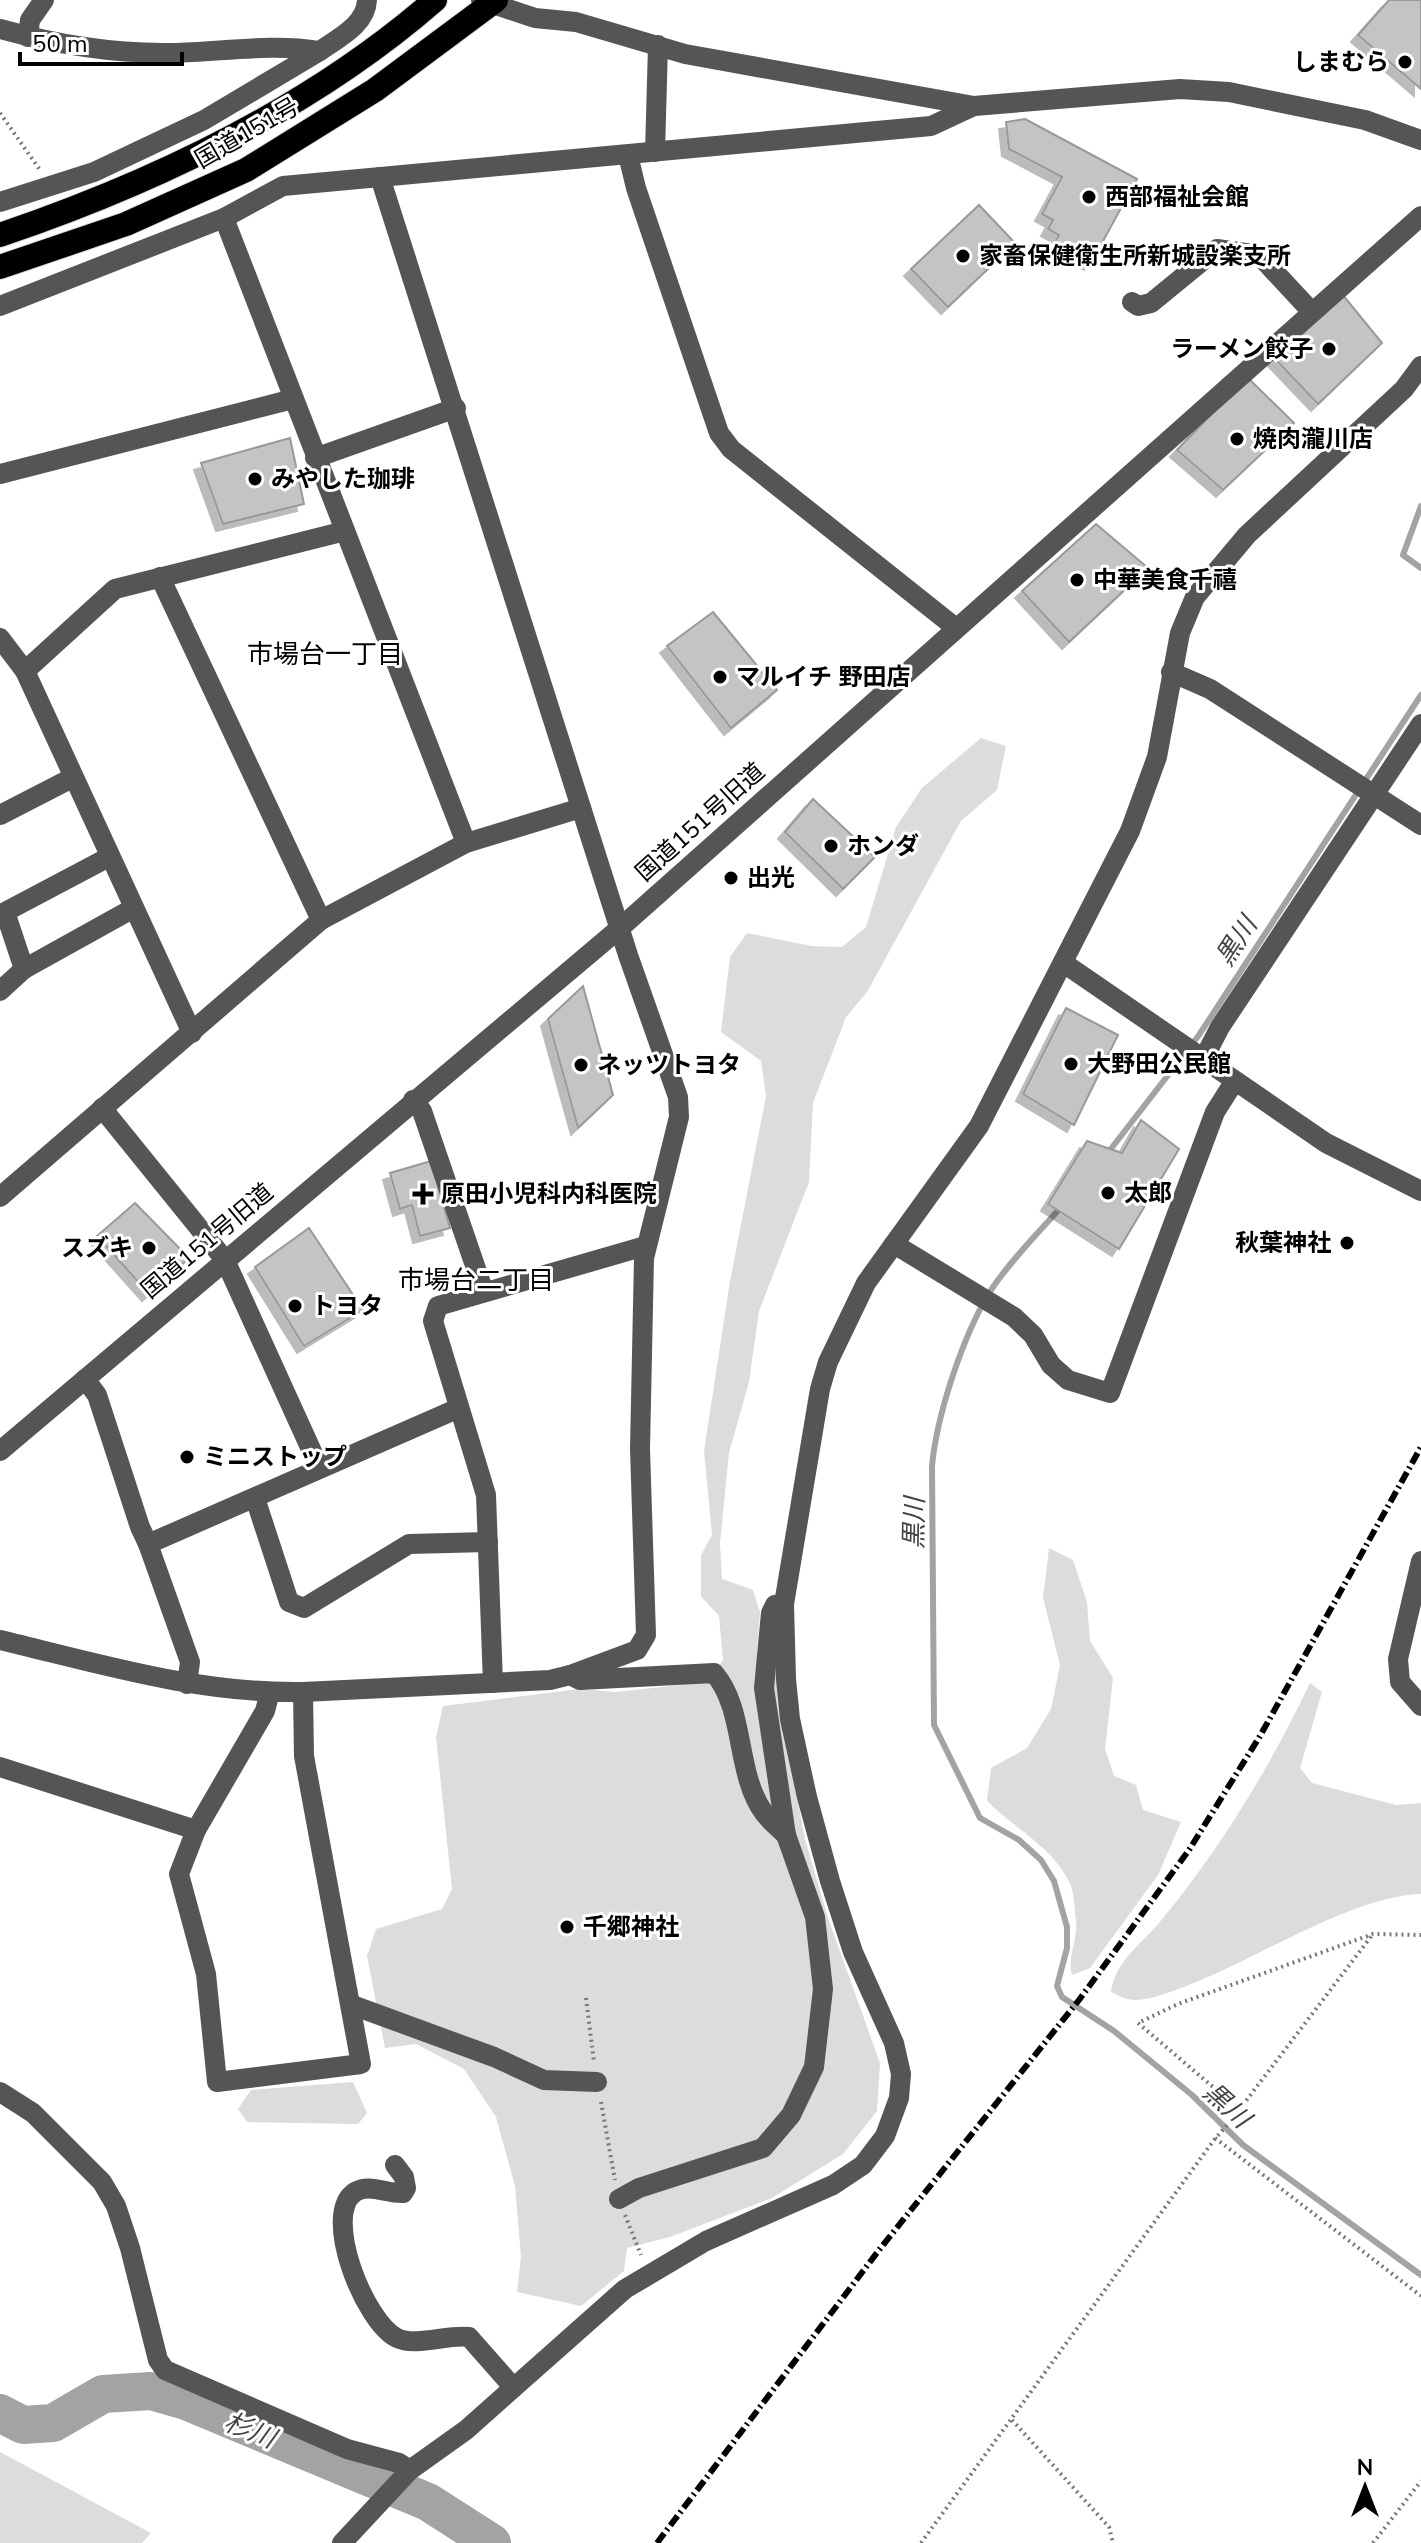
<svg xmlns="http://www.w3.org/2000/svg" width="1421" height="2543" font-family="'Nunito Sans','Noto Sans JP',sans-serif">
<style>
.green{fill:#dcdcdc}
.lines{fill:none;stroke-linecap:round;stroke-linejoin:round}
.stream{stroke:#a3a3a3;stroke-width:6}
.river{stroke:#a3a3a3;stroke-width:38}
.building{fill:#c4c4c4;stroke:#999;stroke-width:2;filter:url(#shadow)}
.highway-casing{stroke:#dbdbdb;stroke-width:26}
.path{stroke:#777;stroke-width:4;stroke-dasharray:2 4;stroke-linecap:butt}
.minor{stroke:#555;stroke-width:20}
.highway{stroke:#000;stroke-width:24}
.rail{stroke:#000;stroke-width:6;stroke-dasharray:12 4 2 4;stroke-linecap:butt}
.poi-dot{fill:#000;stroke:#fff;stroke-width:3}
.labels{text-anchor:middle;stroke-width:6;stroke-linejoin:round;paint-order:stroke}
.poi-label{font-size:24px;font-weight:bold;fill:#000;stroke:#fff;text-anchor:start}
.street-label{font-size:24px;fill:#000;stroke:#fff}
.neighbourhood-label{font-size:26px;fill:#000;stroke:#fff}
.water-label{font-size:26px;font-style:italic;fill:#444;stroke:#fff}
</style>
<defs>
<filter id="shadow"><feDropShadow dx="-7" dy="7" stdDeviation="0" flood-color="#0004"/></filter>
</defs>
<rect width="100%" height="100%" fill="#fff"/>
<g class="green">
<path d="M 981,738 L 1006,746 L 997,790 L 961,821 L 867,992 L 846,1017 L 813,1103 L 809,1182 L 759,1311 L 749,1382 L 729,1453 L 720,1544 L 722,1579 L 753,1590 L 760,1612 L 757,1652 L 777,1665 L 779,1701 L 805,1839 L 828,1918 L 880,2063 L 877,2111 L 843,2154 L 772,2198 L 670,2237 L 627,2248 L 624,2271 L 581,2306 L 517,2292 L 521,2257 L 515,2186 L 496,2117 L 464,2069 L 416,2044 L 385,2048 L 367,1956 L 376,1929 L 442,1909 L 452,1889 L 436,1737 L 443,1706 L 579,1689 L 616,1692 L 707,1682 L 723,1660 L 719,1616 L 701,1596 L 701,1555 L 712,1535 L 704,1451 L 730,1281 L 766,1096 L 761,1061 L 721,1032 L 730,957 L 747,933 L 811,946 L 842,947 L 866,927 L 896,827 L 922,788 Z"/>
<path d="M 1049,1548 L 1073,1560 L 1087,1602 L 1090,1641 L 1113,1678 L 1105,1749 L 1114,1776 L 1136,1785 L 1143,1810 L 1181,1822 L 1158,1875 L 1090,1968 L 1072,1975 C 1067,1957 1078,1940 1076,1920 C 1074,1909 1075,1894 1070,1884 C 1054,1848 1014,1828 987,1801 L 991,1768 L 1027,1748 L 1051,1709 L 1060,1665 L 1043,1598 Z"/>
<path d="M 1310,1683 L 1322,1692 L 1300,1768 L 1312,1783 L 1396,1805 L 1421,1803 L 1421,1894 C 1350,1896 1251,1963 1181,1988 C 1167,1993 1143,2003 1128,1999 C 1122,1998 1116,1994 1111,1992 C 1114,1963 1141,1944 1159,1923 C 1219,1851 1270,1767 1310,1683 Z"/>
<path d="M 353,2082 L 367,2113 L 358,2124 L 247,2122 L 238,2109 L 251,2090 Z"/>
<path d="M 0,2452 L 151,2533 L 142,2543 L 0,2543 Z"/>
</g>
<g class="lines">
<g class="stream">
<path d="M 1421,506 L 1403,555 L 1421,568"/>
<path d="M 1107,1154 L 1199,1035 L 1421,695"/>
<path d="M 1063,1205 C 1039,1232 1011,1260 991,1290 C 963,1335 937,1414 932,1466 L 934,1725 L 980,1818 L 1019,1840 L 1041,1860 L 1054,1881 L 1067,1927 L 1067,1948 L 1057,1986 L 1062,1997 L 1114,2031 L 1192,2095 L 1243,2145 L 1421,2275"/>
</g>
<path class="river" d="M 0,2413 L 23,2425 L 53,2423 L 103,2394 L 151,2391 L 186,2401 L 428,2502 L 492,2543"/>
</g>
<g class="building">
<path d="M 1389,0 L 1421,0 L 1421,89 L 1358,35 Z"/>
<path d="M 1025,119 L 1137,179 L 1091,263 L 1054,243 L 1059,235 L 1048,229 L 1053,220 L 1042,214 L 1062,177 L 1009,149 L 1006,122 Z"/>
<path d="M 979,205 L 1015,243 L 948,307 L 911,269 Z"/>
<path d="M 1342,294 L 1382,343 L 1318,404 L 1275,359 Z"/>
<path d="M 1247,377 L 1294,423 L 1223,490 L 1177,450 Z"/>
<path d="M 290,438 L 304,504 L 223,524 L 201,463 Z"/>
<path d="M 1096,524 L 1148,568 L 1069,642 L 1022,591 Z"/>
<path d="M 713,612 L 777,690 L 731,728 L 667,646 Z"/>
<path d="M 813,799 L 875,857 L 843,889 L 785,832 Z"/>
<path d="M 583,986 L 613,1095 L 578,1128 L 548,1019 Z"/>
<path d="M 1066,1008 L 1118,1035 L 1074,1125 L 1023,1094 Z"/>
<path d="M 1141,1120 L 1179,1149 L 1119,1249 L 1048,1204 L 1087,1141 L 1122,1153 Z"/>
<path d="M 431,1161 L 450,1228 L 420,1236 L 412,1205 L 400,1209 L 390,1173 Z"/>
<path d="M 135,1203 L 189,1258 L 149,1294 L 97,1236 Z"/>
<path d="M 309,1228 L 363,1310 L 304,1346 L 255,1267 Z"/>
</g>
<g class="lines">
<defs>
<g id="highway">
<path d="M 0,235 C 156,182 310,109 435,0"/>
<path d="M 0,267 L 126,224 L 246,170 L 375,90 L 496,0"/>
</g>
</defs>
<use href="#highway" class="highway-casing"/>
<g class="path">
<path d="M 0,113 L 40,170"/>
<path d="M 586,1998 L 594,2062"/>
<path d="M 601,2102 L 615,2180"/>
<path d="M 1239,2110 L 1373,1934"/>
<path d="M 1240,2110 L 1138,2023 L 1178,2004 L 1373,1934 L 1421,1935"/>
<path d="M 1215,2138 L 1421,2296"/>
<path d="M 625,2215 L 641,2255"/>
<path d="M 1012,2420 L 1109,2527 L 1113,2543"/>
<path d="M 921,2543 L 1214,2140 L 1240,2110"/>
<path d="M 1373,2543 L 1421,2481"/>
</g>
<g class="minor">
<path d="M 481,0 L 535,18 L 576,22 L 685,54 L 974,106 L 1180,89 L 1229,92 L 1365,120 L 1421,140"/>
<path d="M 0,29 C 54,44 115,54 172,53 C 222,52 270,43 320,51 C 338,38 366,25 367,0"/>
<path d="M 28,37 L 30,20 L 44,0"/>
<path d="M 655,152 L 658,45"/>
<path d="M 628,155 L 636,188 L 719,433 L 731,449 L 956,628"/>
<path d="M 380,177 L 628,955 L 678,1097 L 679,1117 L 644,1258 L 640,1449 L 646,1635 L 637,1650 L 570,1675"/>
<path d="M 0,202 L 94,172 L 204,120 L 320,51"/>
<path d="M 224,218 L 466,843"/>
<path d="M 1132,302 L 1138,306 L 1151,303 L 1217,249 L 1259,255 L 1311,311"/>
<path d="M 0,306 L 224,218 L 283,186 L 931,126 L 974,106"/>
<path d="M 315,458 L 456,408"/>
<path d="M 0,474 L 293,399"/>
<path d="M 160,577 L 321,920"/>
<path d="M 0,638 L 25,671 L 192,1033"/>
<path d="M 25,671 L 115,589 L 345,531"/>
<path d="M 1171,672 L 1210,689 L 1421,825"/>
<path d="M 0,815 L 72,778"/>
<path d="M 1065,964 L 1326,1143 L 1421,1191"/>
<path d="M 24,969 L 5,912 L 109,857"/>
<path d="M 0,991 L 24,969 L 132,909"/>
<path d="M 1204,1058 L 1220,1027 L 1421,724"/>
<path d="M 413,1100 L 422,1111 L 484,1292"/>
<path d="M 102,1108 L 225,1260 L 319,1467"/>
<path d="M 0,1197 L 321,920 L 466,843 L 581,808"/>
<path d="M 894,1244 L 1014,1317 L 1033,1335 L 1051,1365 L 1068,1380 L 1110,1393 L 1215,1112 L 1234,1082"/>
<path d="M 85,1379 L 97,1395 L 140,1527 L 148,1544"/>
<path d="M 0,1451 L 620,928 L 1421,216"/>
<path d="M 255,1498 L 289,1602 L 304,1608 L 409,1544 L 488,1542"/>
<path d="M 1421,1561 L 1398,1659 L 1400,1682 L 1421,1706"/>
<path d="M 0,1640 C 101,1664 199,1694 303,1692 L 304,1756 L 361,2064 L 217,2082 L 206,1974 L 179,1874 L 196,1830 L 265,1711 L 270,1692"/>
<path d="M 493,1683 L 486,1495 L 433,1321 L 438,1306 L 645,1246"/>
<path d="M 187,1684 L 190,1662 L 148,1544 L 459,1408"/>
<path d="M 303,1692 L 550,1680 L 570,1675 L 580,1680 L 714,1673 C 746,1710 735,1773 764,1813 C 770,1821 779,1828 786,1835 L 764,1688 L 771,1613 L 775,1605 L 784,1604"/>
<path d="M 0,1767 L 196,1830"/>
<path d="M 352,2005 L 494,2057 L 544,2080 L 597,2082"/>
<path d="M 0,2092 L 33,2113 L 102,2182 L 116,2206 L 130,2248 L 158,2360 L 165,2370 L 347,2449 L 399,2463 L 410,2470"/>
<path d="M 395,2165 L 404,2177 L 406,2188 L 403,2193 C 387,2194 369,2183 355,2192 C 321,2214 365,2323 397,2338 C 416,2347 448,2334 469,2337 L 513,2387"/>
<path d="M 619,2199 L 639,2188 L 763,2148 L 791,2115 L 814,2067 L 823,1989 L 815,1917 L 786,1835"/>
<path d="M 342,2543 L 410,2470 L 466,2430 L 625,2289 L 706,2241 L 833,2185 L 863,2165 L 885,2136 L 899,2098 L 901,2074 L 894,2043 L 853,1952 L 830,1881 L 807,1797 L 790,1719 L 786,1679 L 784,1604 L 820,1389 L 828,1362 L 866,1283 L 979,1126 L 1130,831 L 1157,757 L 1180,633 L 1195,597 L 1247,535 L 1404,389 L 1421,366"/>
</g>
<use href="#highway" class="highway"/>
<path class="rail" d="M 657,2543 L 879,2250 L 1079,2000 L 1189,1850 L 1260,1736 L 1421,1447"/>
</g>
<g class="poi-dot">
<circle cx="1405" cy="62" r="8"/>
<circle cx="1089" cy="197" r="8"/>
<circle cx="963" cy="256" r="8"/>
<circle cx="1329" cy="349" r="8"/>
<circle cx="1237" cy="439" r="8"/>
<circle cx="255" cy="479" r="8"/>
<circle cx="1077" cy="580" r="8"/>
<circle cx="720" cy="677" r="8"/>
<circle cx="831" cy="846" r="8"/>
<circle cx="731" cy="878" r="8"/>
<circle cx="1071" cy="1064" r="8"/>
<circle cx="581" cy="1065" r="8"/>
<circle cx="1108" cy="1193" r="8"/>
<path d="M419 1182h8v8h8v8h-8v8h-8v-8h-8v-8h8z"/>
<circle cx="1347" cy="1243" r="8"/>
<circle cx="149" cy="1248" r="8"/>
<circle cx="295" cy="1306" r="8"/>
<circle cx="187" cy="1457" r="8"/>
<circle cx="567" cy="1927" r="8"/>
</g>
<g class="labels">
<g class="poi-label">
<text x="1389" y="70" text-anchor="end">しまむら</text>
<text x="1105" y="205">西部福祉会館</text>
<text x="979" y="264">家畜保健衛生所新城設楽支所</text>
<text x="1313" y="357" text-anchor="end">ラーメン餃子</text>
<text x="1253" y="447">焼肉瀧川店</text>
<text x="271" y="487">みやした珈琲</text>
<text x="1093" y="588">中華美食千禧</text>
<text x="736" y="685">マルイチ 野田店</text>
<text x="847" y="854">ホンダ</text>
<text x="747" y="886">出光</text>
<text x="1087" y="1072">大野田公民館</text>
<text x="597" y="1073">ネッツトヨタ</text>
<text x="1124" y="1201">太郎</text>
<text x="441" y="1202">原田小児科内科医院</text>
<text x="1331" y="1251" text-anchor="end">秋葉神社</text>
<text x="133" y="1256" text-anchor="end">スズキ</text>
<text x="311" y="1314">トヨタ</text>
<text x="203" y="1465">ミニストップ</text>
<text x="583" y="1935">千郷神社</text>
</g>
<g class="street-label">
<text transform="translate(247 133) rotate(-30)" y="8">国道151号</text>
<text transform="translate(700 822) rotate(-42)" y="8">国道151号旧道</text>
<text transform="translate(207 1241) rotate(-40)" y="8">国道151号旧道</text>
</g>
<g class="neighbourhood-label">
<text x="325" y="663">市場台一丁目</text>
<text x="476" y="1289">市場台二丁目</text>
</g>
<g class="water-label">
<text transform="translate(1236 941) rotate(-57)" y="9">黒川</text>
<text transform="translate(914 1523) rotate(-89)" y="9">黒川</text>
<text transform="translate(1227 2105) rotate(42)" y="9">黒川</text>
<text transform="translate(250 2430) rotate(22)" y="9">杉川</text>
</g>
</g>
<g transform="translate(1365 2487)" stroke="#ffffff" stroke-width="6" paint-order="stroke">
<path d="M0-6L14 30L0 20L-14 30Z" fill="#000000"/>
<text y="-12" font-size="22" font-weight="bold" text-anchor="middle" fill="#000000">N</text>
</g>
<path d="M20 52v12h162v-12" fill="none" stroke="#000000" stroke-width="4"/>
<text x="32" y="52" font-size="24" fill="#000000" stroke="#ffffff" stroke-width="6" paint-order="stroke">50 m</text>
</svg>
